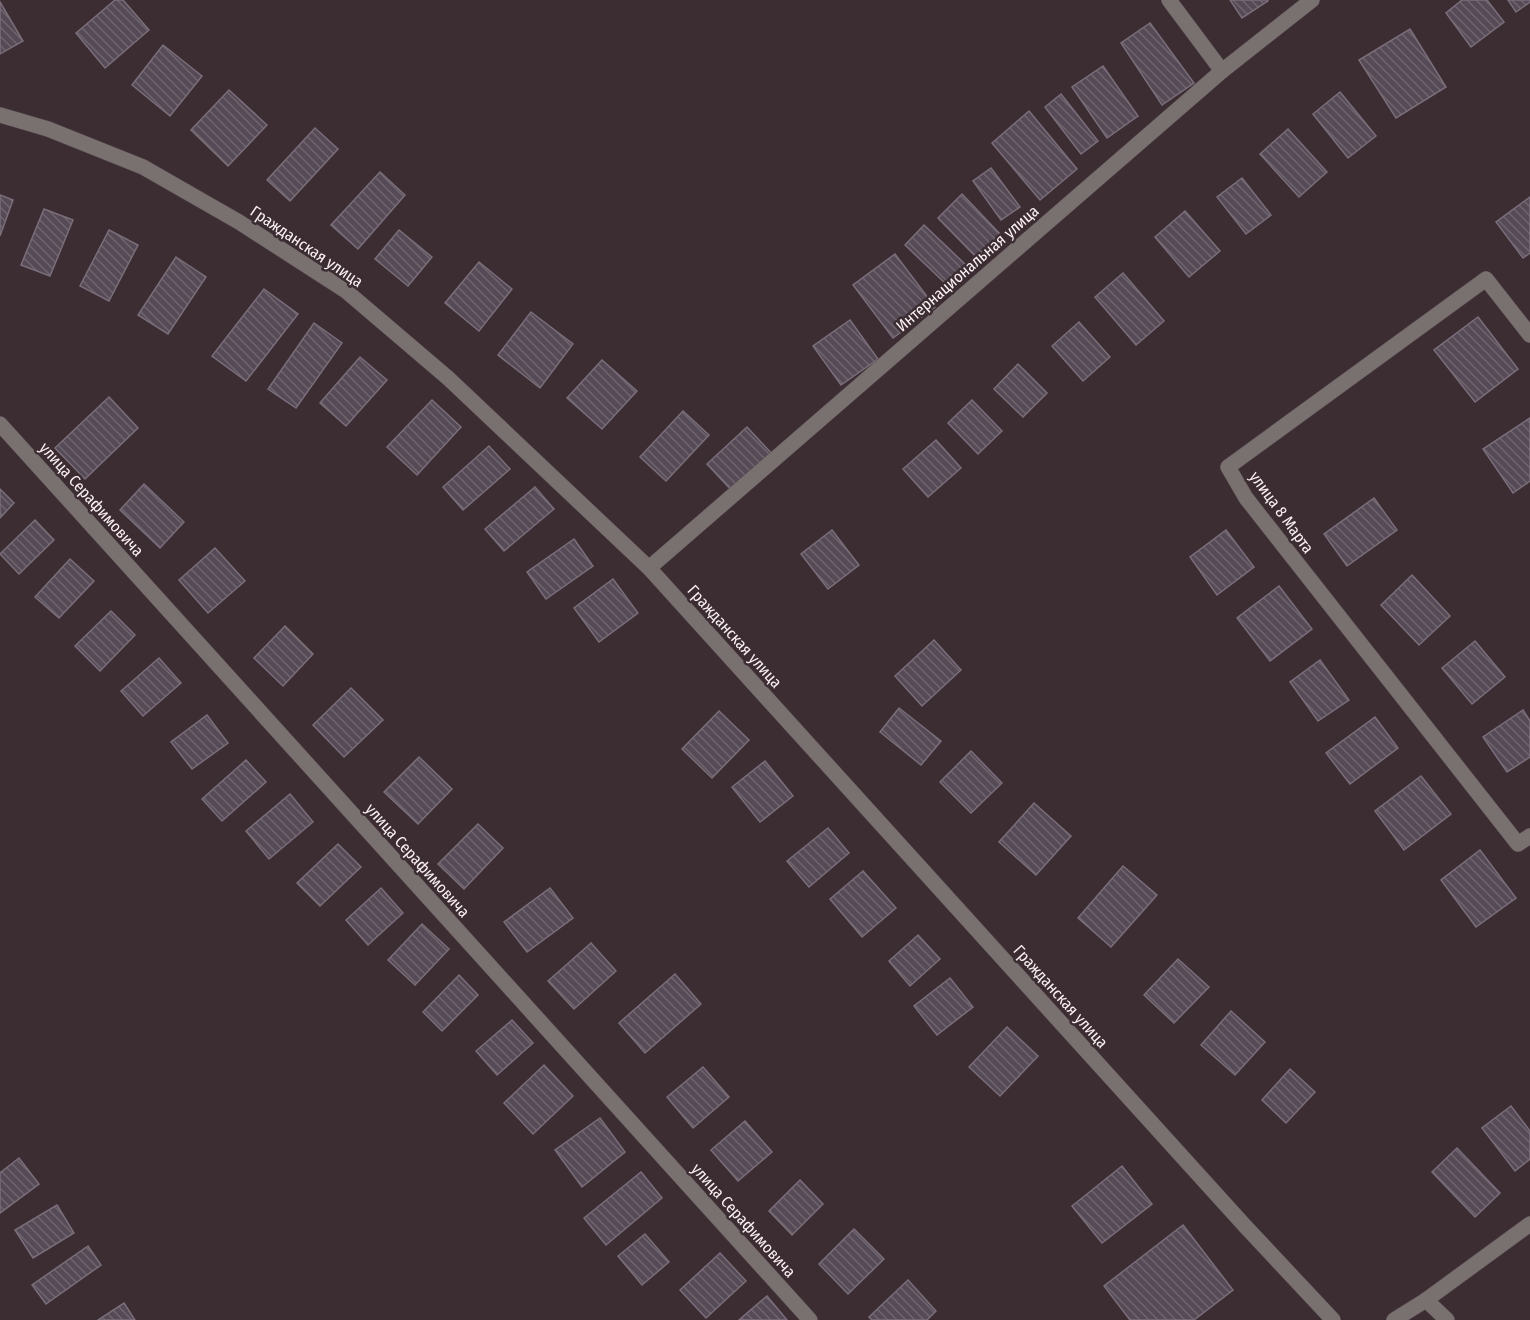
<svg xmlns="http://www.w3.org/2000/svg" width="1530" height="1320" font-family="'Fira Sans Condensed',sans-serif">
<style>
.building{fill:url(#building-back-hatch);stroke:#7a6e7a;stroke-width:1.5}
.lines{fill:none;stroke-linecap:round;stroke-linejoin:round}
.street-casing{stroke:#5b4c52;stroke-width:16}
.street{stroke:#797170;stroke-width:15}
.labels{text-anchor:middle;stroke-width:5;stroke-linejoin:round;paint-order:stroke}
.street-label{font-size:16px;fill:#fcf1f5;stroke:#3c2d33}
</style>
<defs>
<pattern id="building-back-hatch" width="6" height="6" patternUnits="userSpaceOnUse" patternTransform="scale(1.5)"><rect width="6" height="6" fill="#554a55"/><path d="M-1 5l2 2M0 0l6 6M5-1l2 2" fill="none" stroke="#6e656e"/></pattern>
</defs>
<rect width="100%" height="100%" fill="#3c2d33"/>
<g class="building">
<path d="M 115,0 L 123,0 L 149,30 L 105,68 L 76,33 Z"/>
<path d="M 1230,0 L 1267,0 L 1268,1 L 1242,18 Z"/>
<path d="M 1462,0 L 1487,0 L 1504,22 L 1471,47 L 1446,13 Z"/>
<path d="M 1508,0 L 1530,0 L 1530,2 L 1516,12 Z"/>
<path d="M 0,2 L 23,41 L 0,54 Z"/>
<path d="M 1150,23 L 1194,83 L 1162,105 L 1121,43 Z"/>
<path d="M 1410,29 L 1446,87 L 1396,118 L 1359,60 Z"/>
<path d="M 163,45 L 202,76 L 170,116 L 132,85 Z"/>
<path d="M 1103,66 L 1138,116 L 1107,138 L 1072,87 Z"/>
<path d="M 229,90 L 267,125 L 228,166 L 191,130 Z"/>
<path d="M 1340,92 L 1376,136 L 1348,158 L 1313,114 Z"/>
<path d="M 1061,94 L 1098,141 L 1081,154 L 1045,107 Z"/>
<path d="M 1029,111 L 1077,169 L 1040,200 L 992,143 Z"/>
<path d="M 315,128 L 338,149 L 290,201 L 267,180 Z"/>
<path d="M 1288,129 L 1327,172 L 1299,197 L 1260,154 Z"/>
<path d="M 991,168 L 1020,207 L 1001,220 L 973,181 Z"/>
<path d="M 380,172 L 405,195 L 358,249 L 331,225 Z"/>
<path d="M 1242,178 L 1271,215 L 1246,234 L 1217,197 Z"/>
<path d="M 962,194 L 1000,234 L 976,257 L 938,218 Z"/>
<path d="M 0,195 L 13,200 L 0,236 Z"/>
<path d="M 1530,197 L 1530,253 L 1523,258 L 1496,222 Z"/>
<path d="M 44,209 L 73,220 L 50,276 L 21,265 Z"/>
<path d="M 1185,211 L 1220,251 L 1189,277 L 1155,237 Z"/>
<path d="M 924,225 L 967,266 L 948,286 L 905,245 Z"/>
<path d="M 109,230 L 138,245 L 109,301 L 80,286 Z"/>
<path d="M 399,230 L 432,257 L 408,286 L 375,259 Z"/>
<path d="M 895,254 L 935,307 L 893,338 L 853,285 Z"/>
<path d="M 176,257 L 206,277 L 168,334 L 138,315 Z"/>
<path d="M 479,262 L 512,289 L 479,331 L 445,303 Z"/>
<path d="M 1123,273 L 1164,321 L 1136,345 L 1095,297 Z"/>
<path d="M 264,289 L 298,314 L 246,381 L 212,356 Z"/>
<path d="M 531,312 L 573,344 L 540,388 L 498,355 Z"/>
<path d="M 1478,317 L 1518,369 L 1475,402 L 1434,350 Z"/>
<path d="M 850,320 L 878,359 L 841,385 L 813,346 Z"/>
<path d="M 1079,322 L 1110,357 L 1083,381 L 1052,346 Z"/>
<path d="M 314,323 L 342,343 L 296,408 L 268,389 Z"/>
<path d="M 360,357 L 387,380 L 346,426 L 320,403 Z"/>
<path d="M 602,360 L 637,391 L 602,429 L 567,398 Z"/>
<path d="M 1018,364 L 1047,393 L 1023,417 L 994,389 Z"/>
<path d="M 109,397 L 138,428 L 85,479 L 55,448 Z"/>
<path d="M 432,400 L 461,427 L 417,475 L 387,447 Z"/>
<path d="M 972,400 L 1002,431 L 978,454 L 948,423 Z"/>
<path d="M 683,411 L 709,435 L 666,481 L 640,457 Z"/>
<path d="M 1530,418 L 1530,481 L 1513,493 L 1483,449 Z"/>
<path d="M 747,427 L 773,455 L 733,492 L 707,464 Z"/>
<path d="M 936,440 L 961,468 L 928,497 L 903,469 Z"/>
<path d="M 489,446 L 510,469 L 463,510 L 443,487 Z"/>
<path d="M 144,484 L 184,522 L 160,548 L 120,510 Z"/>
<path d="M 535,487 L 554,509 L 504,551 L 485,529 Z"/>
<path d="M 0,489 L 14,503 L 0,518 Z"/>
<path d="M 1374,498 L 1397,530 L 1347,566 L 1324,534 Z"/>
<path d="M 35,520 L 54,540 L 19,574 L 0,554 Z"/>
<path d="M 832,530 L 859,565 L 828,589 L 801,554 Z"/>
<path d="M 1226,530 L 1254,567 L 1217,595 L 1190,557 Z"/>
<path d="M 574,539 L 593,566 L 546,599 L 527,572 Z"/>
<path d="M 215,548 L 245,581 L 208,613 L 179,580 Z"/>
<path d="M 70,559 L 94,581 L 59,618 L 35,597 Z"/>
<path d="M 1412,575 L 1450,616 L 1419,645 L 1381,605 Z"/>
<path d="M 613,579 L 638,613 L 599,642 L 574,608 Z"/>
<path d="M 1279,586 L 1312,629 L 1270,661 L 1237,618 Z"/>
<path d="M 111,611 L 135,635 L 100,671 L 75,646 Z"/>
<path d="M 285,626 L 313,654 L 283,686 L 254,658 Z"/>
<path d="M 934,640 L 961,670 L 922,706 L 895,676 Z"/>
<path d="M 1475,641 L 1505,677 L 1472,704 L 1442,668 Z"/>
<path d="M 159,658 L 181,683 L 143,716 L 121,691 Z"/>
<path d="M 1320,660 L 1349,700 L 1318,721 L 1290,682 Z"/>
<path d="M 351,688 L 383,720 L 344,757 L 313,725 Z"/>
<path d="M 899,708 L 941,741 L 921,765 L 880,732 Z"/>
<path d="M 1523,710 L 1530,721 L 1530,757 L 1507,772 L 1483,737 Z"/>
<path d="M 719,711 L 749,740 L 712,778 L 682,749 Z"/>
<path d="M 207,715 L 228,743 L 192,769 L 171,742 Z"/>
<path d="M 1375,717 L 1398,748 L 1350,784 L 1326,753 Z"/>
<path d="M 971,751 L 1002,783 L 971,813 L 940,782 Z"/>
<path d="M 419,757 L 452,789 L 418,824 L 384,792 Z"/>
<path d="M 246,760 L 266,782 L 222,821 L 202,799 Z"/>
<path d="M 765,761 L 793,796 L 760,822 L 732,787 Z"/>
<path d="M 1421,776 L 1451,814 L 1404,850 L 1375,811 Z"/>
<path d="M 290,794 L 313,822 L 269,859 L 246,831 Z"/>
<path d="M 1034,803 L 1071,836 L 1036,875 L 999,842 Z"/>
<path d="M 478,824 L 503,848 L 464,889 L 438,864 Z"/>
<path d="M 828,828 L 849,853 L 809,887 L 787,861 Z"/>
<path d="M 338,844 L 361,867 L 320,906 L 297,883 Z"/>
<path d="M 1480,850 L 1516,898 L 1476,927 L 1441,880 Z"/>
<path d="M 1123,866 L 1157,895 L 1111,947 L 1078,918 Z"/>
<path d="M 863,871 L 896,908 L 862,937 L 830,899 Z"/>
<path d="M 381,888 L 403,913 L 368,945 L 346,920 Z"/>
<path d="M 550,888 L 573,918 L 527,952 L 504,922 Z"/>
<path d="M 422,924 L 449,949 L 415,985 L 388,960 Z"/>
<path d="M 918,935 L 940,959 L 910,986 L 889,961 Z"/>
<path d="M 591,943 L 616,971 L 574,1009 L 548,981 Z"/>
<path d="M 1178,959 L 1209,987 L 1174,1023 L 1144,995 Z"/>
<path d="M 675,974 L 701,1004 L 645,1053 L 619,1023 Z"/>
<path d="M 459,975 L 478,995 L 442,1031 L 423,1012 Z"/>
<path d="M 950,978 L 973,1007 L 937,1035 L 914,1006 Z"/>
<path d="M 1231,1011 L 1265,1042 L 1235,1075 L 1201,1045 Z"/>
<path d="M 512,1020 L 533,1043 L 497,1075 L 476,1051 Z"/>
<path d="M 1007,1027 L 1038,1056 L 1000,1096 L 969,1067 Z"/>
<path d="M 544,1065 L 573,1096 L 533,1134 L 504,1103 Z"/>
<path d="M 703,1067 L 729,1097 L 693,1128 L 667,1097 Z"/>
<path d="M 1290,1069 L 1315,1092 L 1286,1123 L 1262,1100 Z"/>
<path d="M 1511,1106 L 1530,1131 L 1530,1159 L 1515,1171 L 1482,1128 Z"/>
<path d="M 600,1118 L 625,1152 L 582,1187 L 555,1150 Z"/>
<path d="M 745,1121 L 772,1152 L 738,1181 L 711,1150 Z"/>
<path d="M 1457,1148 L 1500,1193 L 1475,1217 L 1432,1172 Z"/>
<path d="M 19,1158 L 39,1184 L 0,1213 L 0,1173 Z"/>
<path d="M 1122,1166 L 1152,1204 L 1102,1243 L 1072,1206 Z"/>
<path d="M 641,1172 L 662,1198 L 606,1245 L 584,1218 Z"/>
<path d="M 800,1180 L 823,1204 L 792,1235 L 769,1211 Z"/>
<path d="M 57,1205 L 74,1233 L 33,1258 L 15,1230 Z"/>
<path d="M 1183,1225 L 1233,1290 L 1194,1320 L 1130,1320 L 1104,1286 Z"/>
<path d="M 854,1229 L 884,1259 L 848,1294 L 819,1264 Z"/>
<path d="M 645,1234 L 669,1262 L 642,1285 L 618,1256 Z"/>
<path d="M 88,1246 L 101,1265 L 46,1304 L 32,1285 Z"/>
<path d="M 720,1253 L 746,1281 L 706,1318 L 680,1290 Z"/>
<path d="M 908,1280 L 936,1311 L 927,1320 L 872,1320 L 869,1317 Z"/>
<path d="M 767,1296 L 787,1320 L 739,1320 Z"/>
<path d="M 124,1303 L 135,1320 L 98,1320 Z"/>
</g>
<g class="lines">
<defs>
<g id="street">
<path d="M 1169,0 L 1222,71"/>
<path d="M 0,115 L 48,129 L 143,167 L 239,222 L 346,291 L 448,378 L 649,568 L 1245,1226 L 1333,1320"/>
<path d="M 1530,335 L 1486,279 L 1228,467 L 1246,498 L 1518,844 L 1530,836"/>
<path d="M 0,424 L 810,1320"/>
<path d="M 649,568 L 1222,71 L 1312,0"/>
<path d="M 1426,1300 L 1447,1320"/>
<path d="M 1394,1320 L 1426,1300 L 1530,1224"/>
</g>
</defs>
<use href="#street" class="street-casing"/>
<use href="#street" class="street"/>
</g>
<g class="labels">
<g class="street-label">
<text transform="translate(307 246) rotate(34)" y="6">Гражданская улица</text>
<text transform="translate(967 268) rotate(-41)" y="6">Интернациональная улица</text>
<text transform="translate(92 499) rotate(48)" y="6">улица Серафимовича</text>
<text transform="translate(1282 512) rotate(54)" y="6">улица 8 Марта</text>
<text transform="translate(735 636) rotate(48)" y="6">Гражданская улица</text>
<text transform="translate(418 860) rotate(48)" y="6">улица Серафимовича</text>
<text transform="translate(1061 996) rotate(48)" y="6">Гражданская улица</text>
<text transform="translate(744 1220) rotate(48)" y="6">улица Серафимовича</text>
</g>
</g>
</svg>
